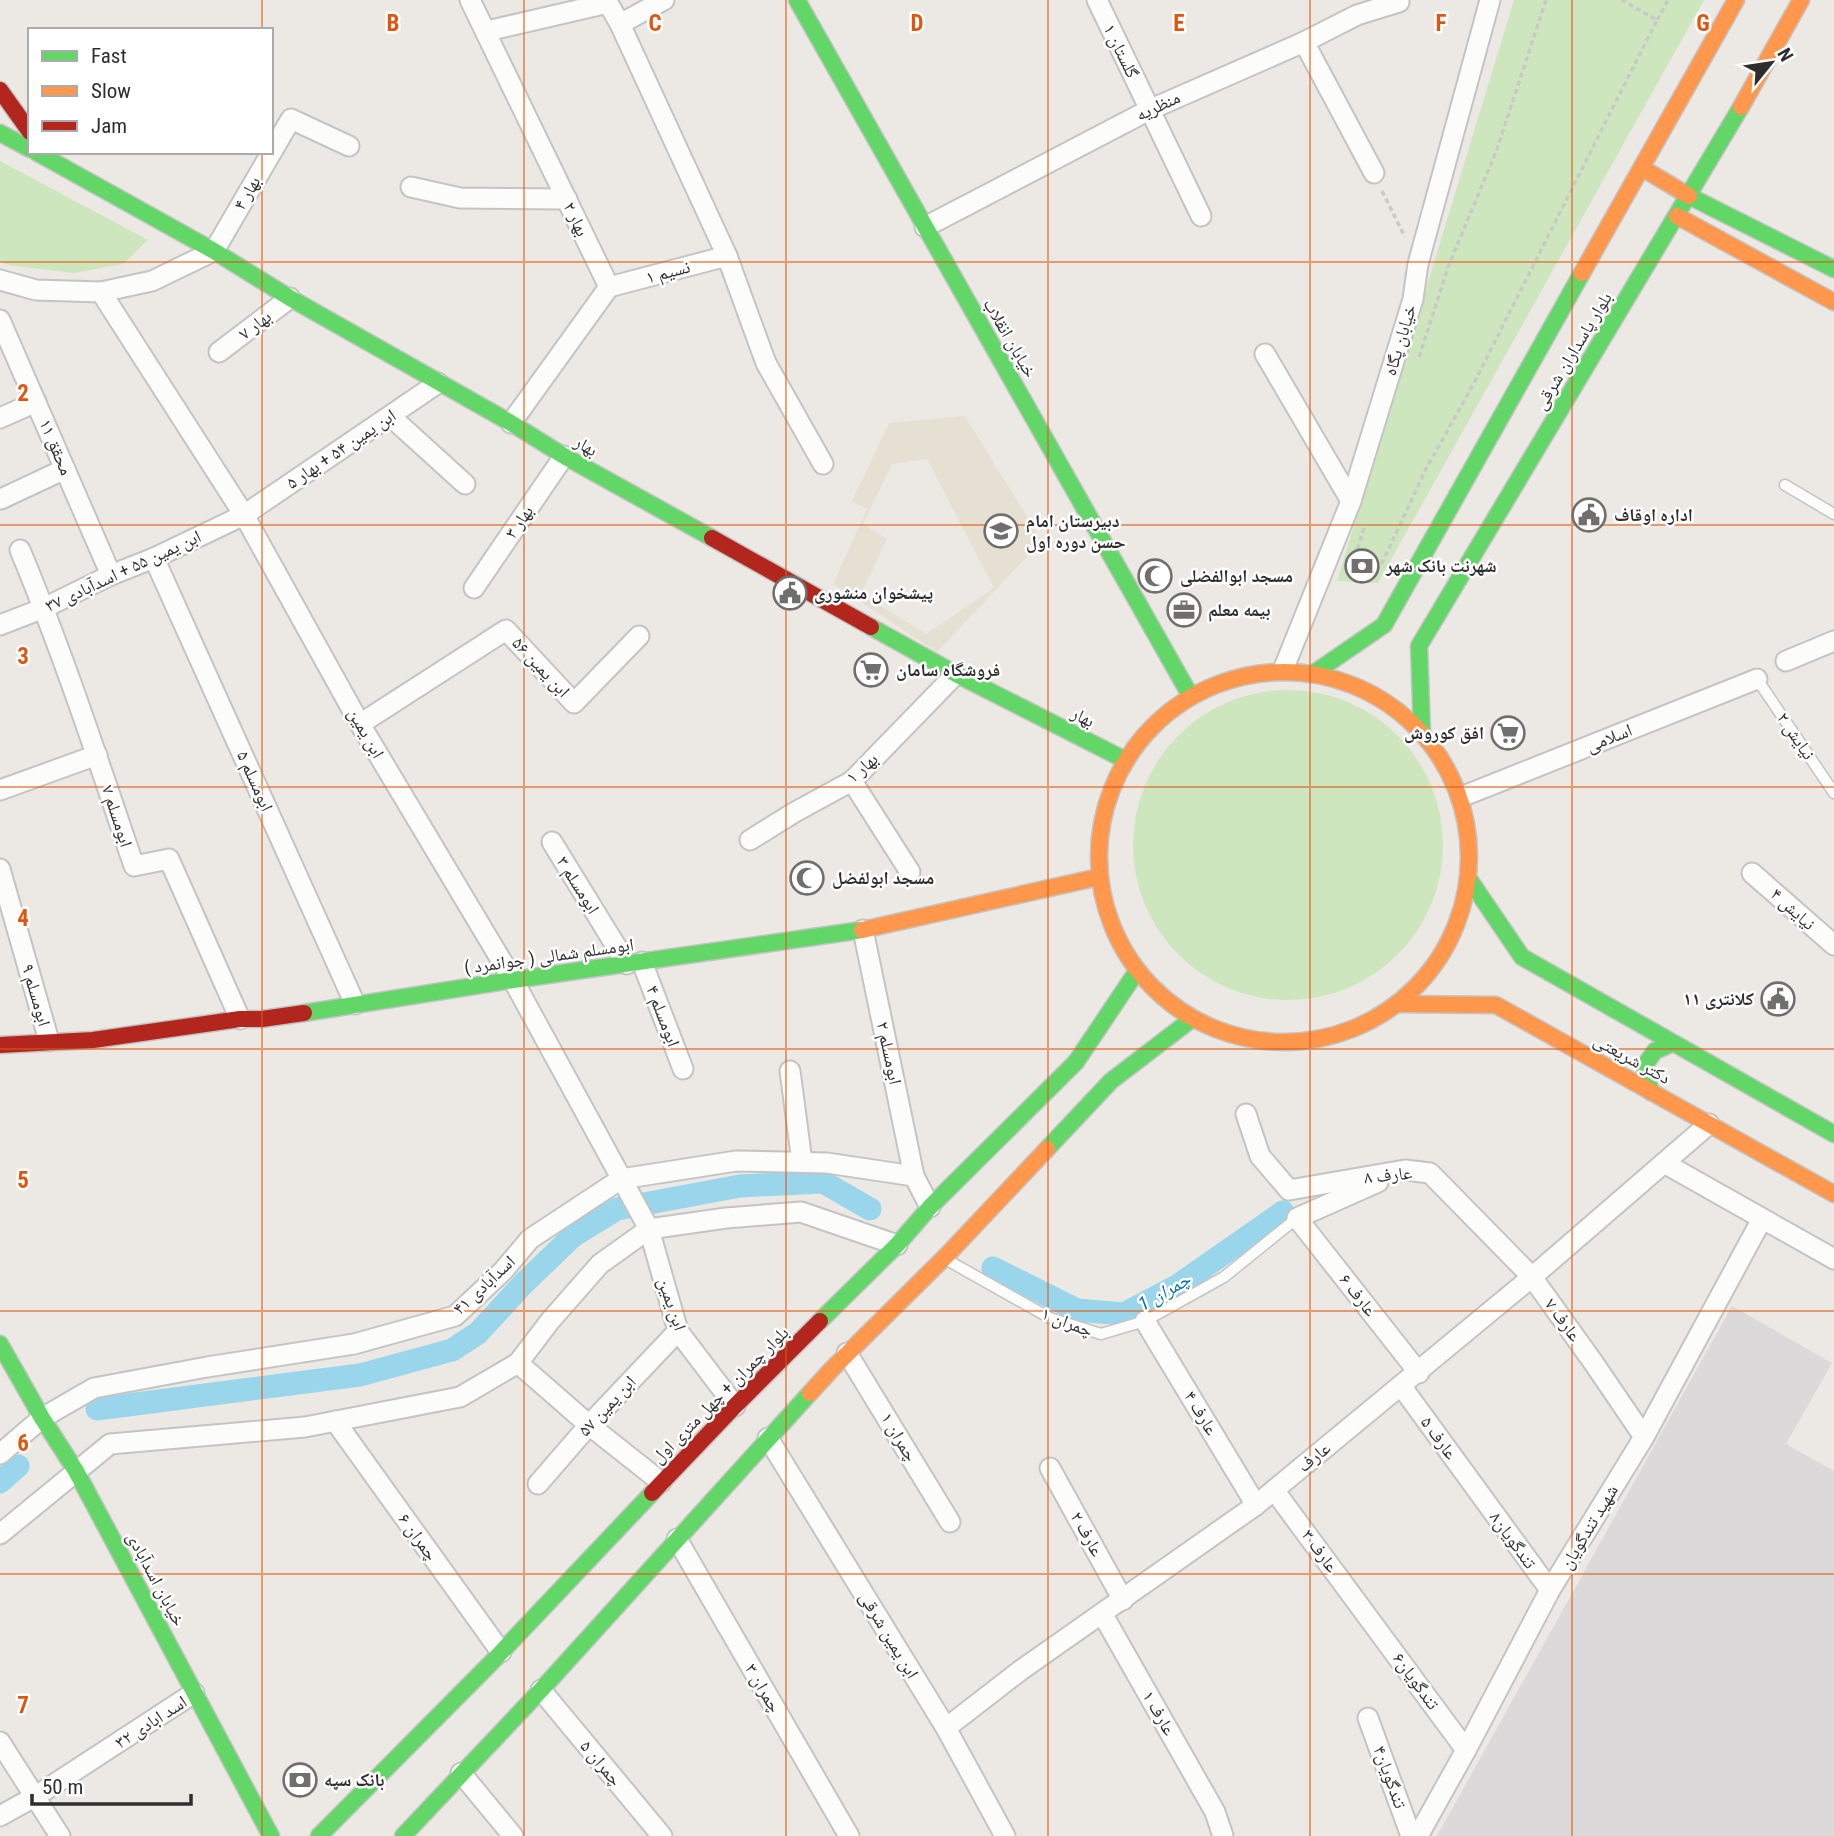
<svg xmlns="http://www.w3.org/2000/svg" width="1834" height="1836" font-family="'Roboto Condensed','Noto Naskh Arabic',sans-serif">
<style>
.industrial{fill:#dcd9db}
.education{fill:#e6e0d3;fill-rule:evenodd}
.green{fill:#cee6be}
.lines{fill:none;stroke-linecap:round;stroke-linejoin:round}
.canal{stroke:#99d6ec;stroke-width:23}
.lane-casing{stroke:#c5c4c5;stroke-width:13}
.street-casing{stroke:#c5c4c5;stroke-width:23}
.fast-casing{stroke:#c5c4c5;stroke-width:19}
.slow-casing{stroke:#c5c4c5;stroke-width:19}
.jam-casing{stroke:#c5c4c5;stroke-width:19}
.path{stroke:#c9c9c8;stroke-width:3.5;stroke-dasharray:5 3.5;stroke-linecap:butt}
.lane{stroke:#fcfcfb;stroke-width:10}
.street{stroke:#fcfcfb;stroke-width:19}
.fast{stroke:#63d668;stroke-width:16}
.slow{stroke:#ff974d;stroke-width:16}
.jam{stroke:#b3261e;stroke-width:16}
.grid{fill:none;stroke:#df570e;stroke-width:2;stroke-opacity:0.55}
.labels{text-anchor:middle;stroke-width:5;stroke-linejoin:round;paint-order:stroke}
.street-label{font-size:18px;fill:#2e2e2e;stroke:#fff}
.poi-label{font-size:18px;font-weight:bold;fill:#2e2e2e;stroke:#fff;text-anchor:start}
.water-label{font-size:19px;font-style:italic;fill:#0d6fa3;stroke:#fff}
.grid-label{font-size:23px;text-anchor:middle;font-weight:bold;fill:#df570e;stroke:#fff;stroke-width:5;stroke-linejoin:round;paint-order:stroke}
</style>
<rect width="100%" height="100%" fill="#ece8e4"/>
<path class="industrial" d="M 1732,1306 L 1832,1363 L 1786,1444 L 1834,1471 L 1834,1836 L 1437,1836 Z"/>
<path class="education" d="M 965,416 L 1042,541 L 937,652 L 833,584 L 867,509 L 852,501 L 889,423 ZM 927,459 L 994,588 L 926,634 L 861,594 L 887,539 L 863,524 L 892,464 Z"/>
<g class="green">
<path d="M 1514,0 L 1704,0 L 1378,583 L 1337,581 Z"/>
<path d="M 0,161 L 148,240 L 123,264 L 74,273 L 8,265 L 0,261 Z"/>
<circle cx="1288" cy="845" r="155"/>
</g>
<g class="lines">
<g class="canal">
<path d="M 993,1268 L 1077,1310 L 1124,1314 L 1177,1286 L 1283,1212"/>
<path d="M 97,1409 L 360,1375 L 452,1350 L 478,1333 L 524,1283 L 573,1236 L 617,1209 L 740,1186 L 823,1182 L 870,1209"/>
<path d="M 0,1482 L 18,1466"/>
</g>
<defs>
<g id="lane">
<path d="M 1785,485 L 1834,514"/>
<path d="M 1757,679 L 1834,793"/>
<path d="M 947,1260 L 1050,1318 L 1101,1334 L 1145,1321 L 1224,1277 L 1297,1218"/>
</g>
<g id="street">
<path d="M 470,0 L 609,287 L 511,423"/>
<path d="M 1097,0 L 1201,216"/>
<path d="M 620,24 L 664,0"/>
<path d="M 487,31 L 608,3 L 620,24 L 727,256 L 766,363 L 823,464"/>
<path d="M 1304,42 L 1374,173"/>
<path d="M 411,187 L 460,198 L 567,199"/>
<path d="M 925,227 L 1149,110 L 1304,42 L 1357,15 L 1399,2"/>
<path d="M 0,280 L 36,290 L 101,292 L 152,281 L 214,251 L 291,119 L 349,146"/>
<path d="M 609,287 L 727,256"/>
<path d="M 101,292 L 244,515 L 360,724 L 513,980 L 649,1229 L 678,1331 L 735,1406"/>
<path d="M 0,320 L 111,575"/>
<path d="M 219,352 L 290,298"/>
<path d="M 1265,354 L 1351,501"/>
<path d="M 390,416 L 465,484"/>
<path d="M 0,418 L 36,402"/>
<path d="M 1,499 L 65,469"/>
<path d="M 20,550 C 63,653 98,760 134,866 L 169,859 L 240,1019"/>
<path d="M 154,558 L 355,1004"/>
<path d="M 474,588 L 564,456"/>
<path d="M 0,625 L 44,608 L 111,575 L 154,558 L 244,515 L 438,383"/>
<path d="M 1786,661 L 1834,641"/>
<path d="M 1283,670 L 1351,501 L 1413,299 L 1418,264 L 1490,0"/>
<path d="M 360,724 L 506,630 L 574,703 L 639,636"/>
<path d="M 852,781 L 910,872"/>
<path d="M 0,790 L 97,755"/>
<path d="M 1461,797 L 1757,679"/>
<path d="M 750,840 L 795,812 L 852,781 L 956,674"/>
<path d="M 552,842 L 627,964"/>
<path d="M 0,869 L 49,1041"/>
<path d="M 1752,873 L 1834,945"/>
<path d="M 863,930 L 914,1176 L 930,1207"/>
<path d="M 642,962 L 683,1069"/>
<path d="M 790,1071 L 802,1162"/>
<path d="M 1246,1114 L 1260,1156 L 1289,1190 L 1405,1170 L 1430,1173 L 1532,1277 L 1593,1362 L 1644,1437"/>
<path d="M 1664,1163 L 1834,1259"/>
<path d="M 1378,1182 L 1297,1218 L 1419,1373"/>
<path d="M 1145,1321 L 1256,1505"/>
<path d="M 847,1353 L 950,1522"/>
<path d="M 518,1363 L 589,1425 L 661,1482"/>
<path d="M 1402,1387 L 1550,1590"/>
<path d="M 335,1421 L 501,1652"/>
<path d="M 768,1438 L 946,1728 L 1005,1836"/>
<path d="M 0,1454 L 42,1418 L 94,1388 L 207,1367 L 354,1344 L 455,1316 L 503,1271 L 530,1239 L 621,1179 L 736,1161 L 827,1163 L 914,1176"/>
<path d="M 1050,1468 L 1123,1600"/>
<path d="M 538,1484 L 589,1425 L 678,1331"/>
<path d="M 1274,1490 L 1466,1750"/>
<path d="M 0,1534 L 110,1444 L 305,1427 L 460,1397 L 518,1363 L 550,1321 L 600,1264 L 649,1229 L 726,1218 L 801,1212 L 897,1245"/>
<path d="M 677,1539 L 849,1836"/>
<path d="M 1103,1615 L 1215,1812 L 1223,1836"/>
<path d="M 541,1690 L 662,1836"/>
<path d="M 1368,1718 L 1411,1836"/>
<path d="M 946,1728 L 1021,1670 L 1256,1505 L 1532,1277 L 1709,1124"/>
<path d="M 0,1742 L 60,1836"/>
<path d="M 461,1773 L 513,1836"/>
<path d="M 0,1816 L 36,1796 L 194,1693"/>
<path d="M 1418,1836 L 1466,1750 L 1550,1590 L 1644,1437 L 1762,1219"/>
</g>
<g id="fast">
<path d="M 797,0 L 1190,695"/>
<path d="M 0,133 L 30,149"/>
<path d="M 36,152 L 214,251 L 290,298 L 511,423 L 564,456 L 712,538"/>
<path d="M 1689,196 L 1834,269"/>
<path d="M 871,627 L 956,674 L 1125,760"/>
<path d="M 1314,673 L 1384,625 L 1582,273"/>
<path d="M 1422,732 L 1419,646 L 1741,107"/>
<path d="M 1469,879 L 1522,957 L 1834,1134"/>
<path d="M 304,1013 L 513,980 L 862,930"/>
<path d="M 1651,1092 L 1644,1066 L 1655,1051 L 1673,1043"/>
<path d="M 1047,1149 L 1111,1081 L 1192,1019"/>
<path d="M 820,1321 L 897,1245 L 930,1207 L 1076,1062 L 1137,971"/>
<path d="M 0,1344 L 42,1418 L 76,1471 L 271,1836"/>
<path d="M 319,1836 L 490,1664 L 652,1493"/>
<path d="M 403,1836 L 541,1690 L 810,1393"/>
</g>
<g id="slow">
<path d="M 1741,107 L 1801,0"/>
<path d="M 1642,168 L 1689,196"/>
<path d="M 1677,216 L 1834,302"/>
<path d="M 1582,273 L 1736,0"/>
<circle cx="1284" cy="857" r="185"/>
<path d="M 862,930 L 1099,877"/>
<path d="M 1399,1004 L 1496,1005 L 1834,1194"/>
<path d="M 810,1393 L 832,1369 L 947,1255 L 1047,1149"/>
</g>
<g id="jam">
<path d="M 0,90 L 30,132"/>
<path d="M 712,538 L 871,627"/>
<path d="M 0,1045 L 93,1040 L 240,1019 L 262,1019 L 304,1013"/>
<path d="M 652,1493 L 735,1406 L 820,1321"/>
</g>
</defs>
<use href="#lane" class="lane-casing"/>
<use href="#street" class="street-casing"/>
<use href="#fast" class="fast-casing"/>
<use href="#slow" class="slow-casing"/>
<use href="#jam" class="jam-casing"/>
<g class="path">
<path d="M 1657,20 L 1668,0"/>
<path d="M 1382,191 L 1405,237"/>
<path d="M 1419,357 L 1448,267 L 1496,152 L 1546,0"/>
<path d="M 1364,528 L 1351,569 L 1377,570 L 1383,561 L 1426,469 L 1473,385 L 1657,20 L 1622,0"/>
</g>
<use href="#lane" class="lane"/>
<use href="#street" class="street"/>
<use href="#fast" class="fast"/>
<use href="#slow" class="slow"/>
<use href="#jam" class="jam"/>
</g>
<path class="grid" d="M 262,0 L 262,30M 524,0 L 524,1836M 786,0 L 786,1836M 1048,0 L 1048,1836M 1310,0 L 1310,1836M 1572,0 L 1572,1836M 262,152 L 262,1836M 0,262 L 1834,262M 0,525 L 1834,525M 0,787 L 1834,787M 0,1049 L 1834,1049M 0,1311 L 1834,1311M 0,1574 L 1834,1574"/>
<defs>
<symbol id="civic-ring" viewBox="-11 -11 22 22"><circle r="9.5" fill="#fff" stroke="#706f6e" stroke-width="1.5"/><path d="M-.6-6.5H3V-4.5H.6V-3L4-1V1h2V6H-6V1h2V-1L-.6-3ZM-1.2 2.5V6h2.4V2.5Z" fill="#706f6e"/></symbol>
<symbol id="school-ring" viewBox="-11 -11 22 22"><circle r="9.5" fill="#fff" stroke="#706f6e" stroke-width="1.5"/><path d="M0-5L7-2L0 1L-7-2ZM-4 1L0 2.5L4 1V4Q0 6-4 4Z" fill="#706f6e"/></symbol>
<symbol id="bank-ring" viewBox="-11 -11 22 22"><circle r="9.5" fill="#fff" stroke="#706f6e" stroke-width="1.5"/><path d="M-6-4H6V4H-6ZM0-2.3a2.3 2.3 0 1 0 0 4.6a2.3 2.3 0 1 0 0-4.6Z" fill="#706f6e"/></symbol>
<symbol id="mosque-ring" viewBox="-11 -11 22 22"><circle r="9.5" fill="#fff" stroke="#706f6e" stroke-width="1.5"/><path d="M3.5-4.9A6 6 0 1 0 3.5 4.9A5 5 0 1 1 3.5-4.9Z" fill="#706f6e"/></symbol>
<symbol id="office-ring" viewBox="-11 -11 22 22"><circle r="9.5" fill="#fff" stroke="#706f6e" stroke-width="1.5"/><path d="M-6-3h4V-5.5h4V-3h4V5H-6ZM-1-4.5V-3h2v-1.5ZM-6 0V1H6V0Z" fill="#706f6e"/></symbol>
<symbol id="supermarket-ring" viewBox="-11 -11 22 22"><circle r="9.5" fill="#fff" stroke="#706f6e" stroke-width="1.5"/><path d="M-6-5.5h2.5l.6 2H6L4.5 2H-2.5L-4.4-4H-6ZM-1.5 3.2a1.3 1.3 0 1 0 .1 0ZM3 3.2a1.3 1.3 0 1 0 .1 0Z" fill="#706f6e"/></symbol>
</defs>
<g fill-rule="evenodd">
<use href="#civic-ring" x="1570" y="496" width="38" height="38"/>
<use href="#school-ring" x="982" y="512" width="38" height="38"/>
<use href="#bank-ring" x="1343" y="547" width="38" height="38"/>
<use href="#mosque-ring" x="1136" y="557" width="38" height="38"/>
<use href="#civic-ring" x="771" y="574" width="38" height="38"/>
<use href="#office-ring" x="1165" y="591" width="38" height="38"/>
<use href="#supermarket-ring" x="852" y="651" width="38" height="38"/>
<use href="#supermarket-ring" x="1489" y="714" width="38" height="38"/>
<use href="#mosque-ring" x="788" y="859" width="38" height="38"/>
<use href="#civic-ring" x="1759" y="980" width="38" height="38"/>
<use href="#bank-ring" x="281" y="1761" width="38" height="38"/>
</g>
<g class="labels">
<g class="street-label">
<text transform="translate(1121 51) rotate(64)" y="6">گلستان ۱</text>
<text transform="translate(1158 106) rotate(-25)" y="6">منظریه</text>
<text transform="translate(247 193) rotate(-60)" y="6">بهار ۴</text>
<text transform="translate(576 219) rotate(65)" y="6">بهار ۲</text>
<text transform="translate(668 272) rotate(-15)" y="6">نسیم ۱</text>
<text transform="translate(255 325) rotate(-37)" y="6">بهار ۷</text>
<text transform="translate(1010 338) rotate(60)" y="6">خیابان انقلاب</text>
<text transform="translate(1400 340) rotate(-73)" y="6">خیابان پگاه</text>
<text transform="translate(1573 351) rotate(-59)" y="6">بلوار پاسداران شرقی</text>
<text transform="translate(586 446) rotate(30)" y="6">بهار</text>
<text transform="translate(56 447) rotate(67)" y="6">محقق ۱۱</text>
<text transform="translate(341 449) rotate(-34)" y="6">ابن یمین ۵۴ + بهار ۵</text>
<text transform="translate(519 522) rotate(-56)" y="6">بهار ۳</text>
<text transform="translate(123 571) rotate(-25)" y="6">ابن یمین ۵۵ + اسدآبادی ۳۷</text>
<text transform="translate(541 667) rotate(47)" y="6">ابن یمین ۵۶</text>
<text transform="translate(1083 717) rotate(27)" y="6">بهار</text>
<text transform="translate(366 733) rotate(60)" y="6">ابن یمین</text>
<text transform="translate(1796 736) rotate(56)" y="6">نیایش ۲</text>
<text transform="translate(1609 738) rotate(-22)" y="6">اسلامی</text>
<text transform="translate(862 768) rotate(-42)" y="6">بهار ۱</text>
<text transform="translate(255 781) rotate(66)" y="6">ابومسلم ۵</text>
<text transform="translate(117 816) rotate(72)" y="6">ابومسلم ۷</text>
<text transform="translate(578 885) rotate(58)" y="6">ابومسلم ۳</text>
<text transform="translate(1793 909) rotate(42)" y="6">نیایش ۴</text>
<text transform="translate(549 956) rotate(-8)" y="6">ابومسلم شمالی ( جوانمرد )</text>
<text transform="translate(36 995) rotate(74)" y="6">ابومسلم ۹</text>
<text transform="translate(663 1016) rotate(69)" y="6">ابومسلم ۴</text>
<text transform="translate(889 1053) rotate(78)" y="6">ابومسلم ۲</text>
<text transform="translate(1632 1059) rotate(29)" y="6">دکتر شریعتی</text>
<text transform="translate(1388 1175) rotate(-6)" y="6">عارف ۸</text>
<text transform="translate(484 1285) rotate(-43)" y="6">اسدآبادی ۴۱</text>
<text transform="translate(1358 1295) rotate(52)" y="6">عارف ۶</text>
<text transform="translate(672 1304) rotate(71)" y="6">ابن یمین</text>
<text transform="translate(1563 1320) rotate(54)" y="6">عارف ۷</text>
<text transform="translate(1067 1322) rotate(21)" y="6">۱ چمران</text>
<text transform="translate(720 1395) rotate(-45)" y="6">بلوار چمران + چهل متری اول</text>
<text transform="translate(607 1406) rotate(-47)" y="6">ابن یمین ۵۷</text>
<text transform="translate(1201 1413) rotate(59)" y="6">عارف ۴</text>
<text transform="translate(899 1437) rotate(59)" y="6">چمران ۱</text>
<text transform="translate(1439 1438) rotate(54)" y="6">عارف ۵</text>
<text transform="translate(1314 1457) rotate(-39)" y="6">عارف</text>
<text transform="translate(1589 1527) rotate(-59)" y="6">شهید تندگویان</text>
<text transform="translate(1087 1534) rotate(61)" y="6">عارف ۲</text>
<text transform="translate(418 1537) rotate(54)" y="6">چمران ۶</text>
<text transform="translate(1513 1540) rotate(54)" y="6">تندگویان۸</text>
<text transform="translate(1320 1551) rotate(54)" y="6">عارف ۳</text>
<text transform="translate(156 1579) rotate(62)" y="6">خیابان اسدآبادی</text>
<text transform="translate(889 1635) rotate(59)" y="6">ابن یمین شرقی</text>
<text transform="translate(1416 1681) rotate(54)" y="6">تندگویان۶</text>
<text transform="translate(763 1688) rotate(60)" y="6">چمران ۳</text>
<text transform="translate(1159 1713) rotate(60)" y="6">عارف ۱</text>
<text transform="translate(151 1722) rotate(-33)" y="6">اسد ابادی ۳۲</text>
<text transform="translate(601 1763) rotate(50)" y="6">چمران ۵</text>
<text transform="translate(1390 1777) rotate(70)" y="6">تندگویان۴</text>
</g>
<g class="poi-label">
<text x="1614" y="521">اداره اوقاف</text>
<text x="1026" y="527">دبیرستان امام<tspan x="1026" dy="21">حسن دوره اول</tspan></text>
<text x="1386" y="572">شهرنت بانک شهر</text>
<text x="1180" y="582">مسجد ابوالفضلی</text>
<text x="814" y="599">پیشخوان منشوری</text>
<text x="1208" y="616">بیمه معلم</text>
<text x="896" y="676">فروشگاه سامان</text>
<text x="1484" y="739" text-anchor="end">افق کوروش</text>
<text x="832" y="884">مسجد ابولفضل</text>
<text x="1754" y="1005" text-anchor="end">کلانتری ۱۱</text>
<text x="324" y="1786">بانک سپه</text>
</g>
<g class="water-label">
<text transform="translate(1164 1291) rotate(-30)" y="7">چمران 1</text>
</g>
</g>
<g class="grid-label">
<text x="393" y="31">B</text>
<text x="655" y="31">C</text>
<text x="917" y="31">D</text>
<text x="1179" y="31">E</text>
<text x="1441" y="31">F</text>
<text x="1703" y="31">G</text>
<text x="23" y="401">2</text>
<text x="23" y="664">3</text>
<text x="23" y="926">4</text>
<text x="23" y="1188">5</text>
<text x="23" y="1451">6</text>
<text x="23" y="1713">7</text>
</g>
<rect x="28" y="28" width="245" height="126" fill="#ffffff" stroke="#ababab" stroke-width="2"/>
<rect x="42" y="51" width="35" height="10" fill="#63d668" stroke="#ababab" stroke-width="2"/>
<text x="91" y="63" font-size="21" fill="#2e2e2e">Fast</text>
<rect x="42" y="86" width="35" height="10" fill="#ff974d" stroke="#ababab" stroke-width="2"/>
<text x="91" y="98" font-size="21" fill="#2e2e2e">Slow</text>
<rect x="42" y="121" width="35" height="10" fill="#b3261e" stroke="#ababab" stroke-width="2"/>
<text x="91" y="133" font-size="21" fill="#2e2e2e">Jam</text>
<g transform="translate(1771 63) rotate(60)" stroke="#ffffff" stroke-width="5" paint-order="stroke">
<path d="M0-5L12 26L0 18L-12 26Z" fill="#2e2e2e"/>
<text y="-10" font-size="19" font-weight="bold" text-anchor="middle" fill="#2e2e2e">N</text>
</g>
<path d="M32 1794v10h159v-10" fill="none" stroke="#2e2e2e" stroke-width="3.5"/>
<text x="42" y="1794" font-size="21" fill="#2e2e2e" stroke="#ffffff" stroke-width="5" paint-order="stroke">50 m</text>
</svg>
